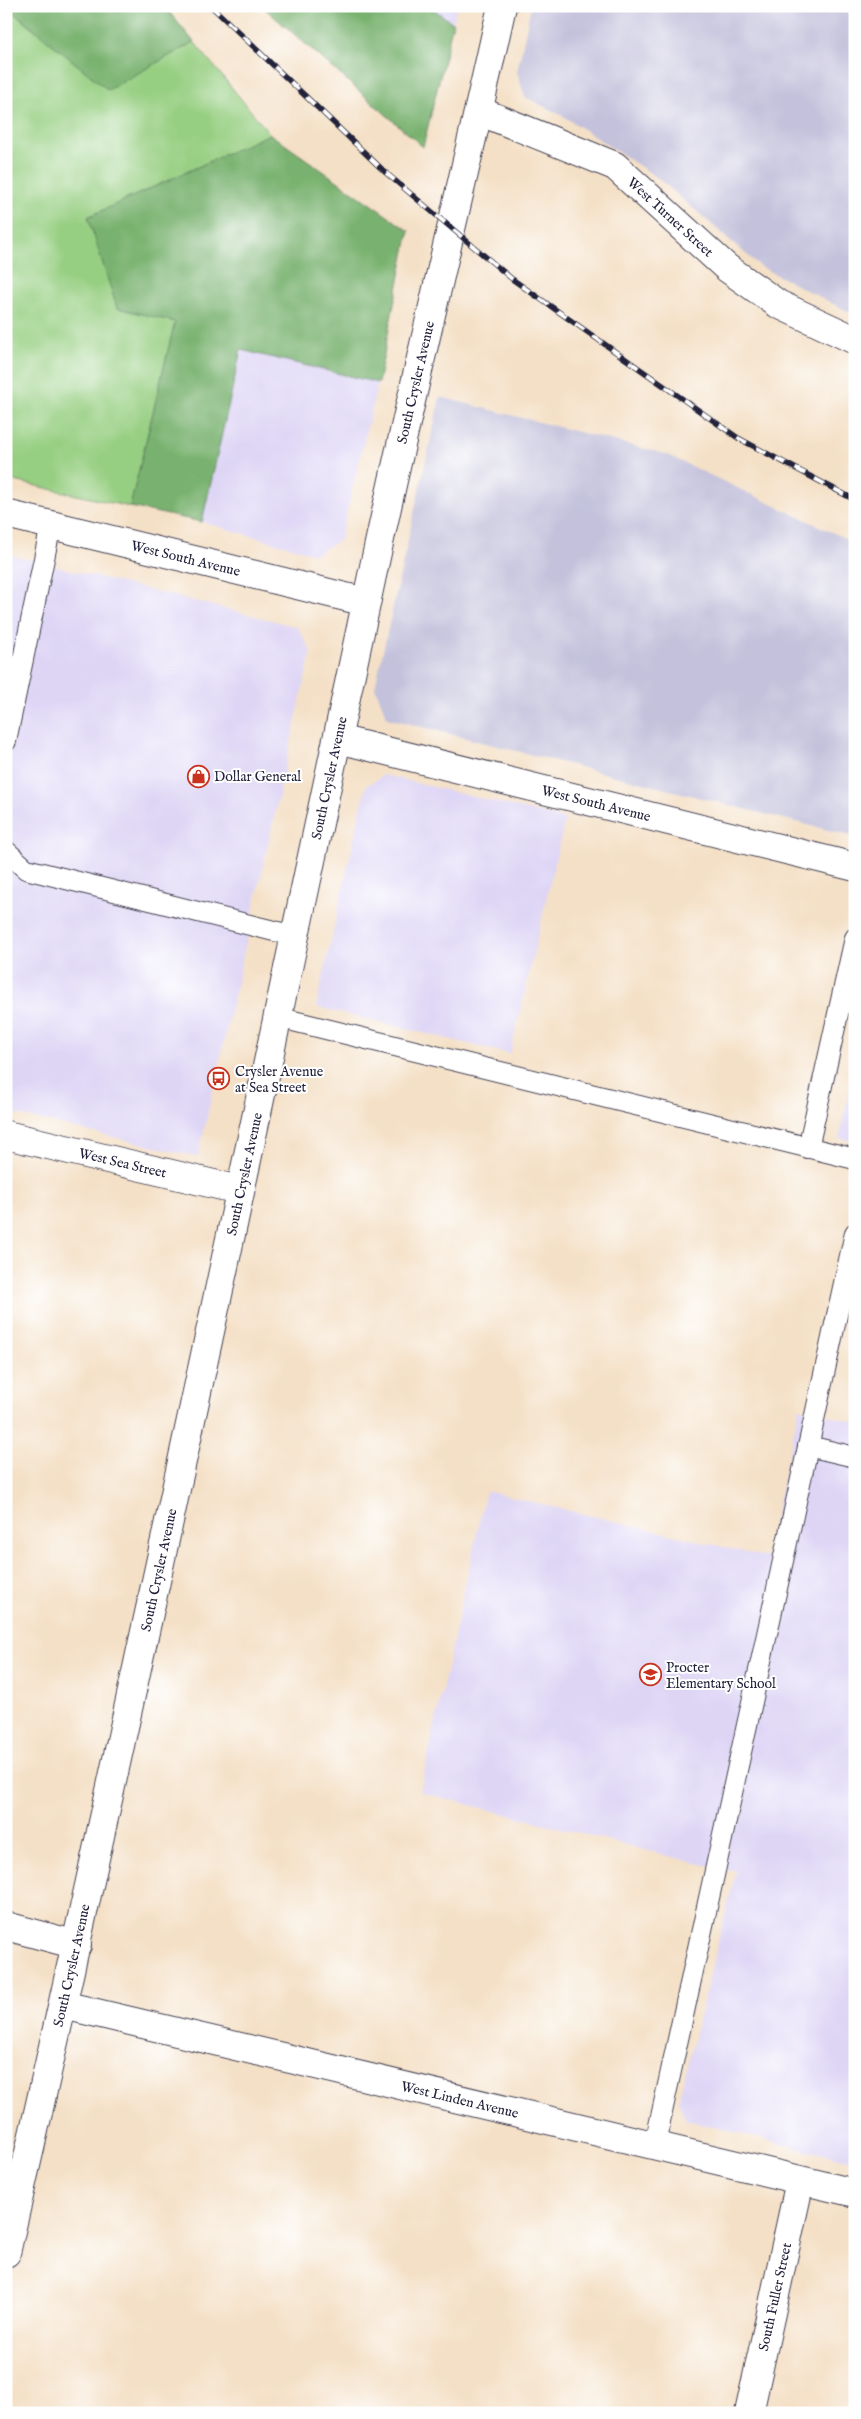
<svg xmlns="http://www.w3.org/2000/svg" width="861" height="2419" font-family="'IM FELL English',serif">
<style>
.built{fill:#ded5f5}
.industrial{fill:#c3c1db}
.green{fill:#97cf82;stroke:#5c785e}
.forest{fill:#79b270;stroke:#4e6a56}
.lines{fill:none;stroke-linecap:round;stroke-linejoin:round}
.service-casing{stroke:#423e50;stroke-width:22}
.minor-casing{stroke:#423e50;stroke-width:30}
.secondary-casing{stroke:#423e50;stroke-width:30}
.service{stroke:#fff;stroke-width:20}
.minor{stroke:#fff;stroke-width:28}
.secondary{stroke:#fff;stroke-width:28}
.rail-casing{stroke:#22223b;stroke-width:5.5}
.rail{stroke:#fff;stroke-width:4;stroke-dasharray:11;stroke-linecap:butt}
.labels{text-anchor:middle;stroke-width:4;stroke-linejoin:round;paint-order:stroke}
.street-label{font-size:14px;fill:#22223b;stroke:#fff}
.poi-label{font-size:14px;fill:#22223b;stroke:#fff;text-anchor:start}
</style>
<rect width="100%" height="100%" fill="#fff"/>
<filter id="ink" filterUnits="userSpaceOnUse"><feTurbulence type="fractalNoise" baseFrequency=".02" numOctaves="2"/><feDisplacementMap in="SourceGraphic" scale="10" xChannelSelector="R" yChannelSelector="G"/><feConvolveMatrix kernelMatrix="1 2 1 2 8 2 1 2 1" color-interpolation-filters="sRGB"/></filter>
<filter id="wash" filterUnits="userSpaceOnUse"><feTurbulence type="fractalNoise" baseFrequency=".0096" numOctaves="4" result="noise"/><feDisplacementMap in="SourceGraphic" scale="20" xChannelSelector="R" yChannelSelector="G"/><feGaussianBlur stdDeviation="1.12" result="paint"/><feColorMatrix in="noise" values="0 0 0 0 0 0 0 0 0 0 0 0 0 0 0 0 0 1.4 0 .05"/><feComposite in="paint" operator="in"/></filter>
<g filter="url(#wash)">
<rect width="100%" height="100%" fill="#f4e0c6"/>
<g class="built">
<path d="M 429,6 L 457,6 L 453,23 Z"/>
<path d="M 241,350 L 378,383 L 340,540 L 315,554 L 202,522 Z"/>
<path d="M 6,554 L 298,627 L 311,652 L 198,1157 L 6,1112 Z"/>
<path d="M 384,775 L 565,819 L 510,1054 L 316,1007 L 366,786 Z"/>
<path d="M 855,1065 L 855,1142 L 839,1138 Z"/>
<path d="M 799,1408 L 855,1422 L 855,2162 L 686,2120 L 678,2101 L 736,1871 L 696,1863 L 420,1792 L 486,1491 L 766,1557 Z"/>
</g>
<g class="industrial">
<path d="M 531,6 L 855,6 L 855,315 L 761,267 L 658,178 L 563,116 L 525,97 L 517,72 Z"/>
<path d="M 440,397 L 665,454 L 855,543 L 855,837 L 387,718 L 375,687 Z"/>
</g>
<path class="green" d="M 6,6 L 108,89 L 194,42 L 270,134 L 88,217 L 175,322 L 130,507 L 6,479 Z"/>
<g class="forest">
<path d="M 6,6 L 164,6 L 194,42 L 108,90 Z"/>
<path d="M 262,6 L 429,6 L 453,23 L 423,147 Z"/>
<path d="M 270,134 L 409,231 L 378,383 L 241,350 L 202,522 L 130,507 L 175,322 L 117,308 L 88,217 Z"/>
</g>
</g>
<g filter="url(#ink)">
<g class="lines">
<defs>
<g id="service">
<path d="M 6,741 L 51,525"/>
<path d="M 6,851 L 26,869 L 294,936"/>
<path d="M 277,1017 L 855,1159"/>
<path d="M 808,1148 L 855,938"/>
<path d="M 808,1446 L 855,1457"/>
<path d="M 655,2144 L 855,1233"/>
</g>
<g id="minor">
<path id="s1" d="M 479,111 L 615,166 L 727,268 L 778,304 L 855,340"/>
<path id="s2" d="M 6,514 L 366,602"/>
<path id="s3" d="M 338,739 L 855,867"/>
<path id="s4" d="M 6,1135 L 239,1190"/>
<path d="M 6,1926 L 77,1945"/>
<path id="s5" d="M 63,2005 L 855,2193"/>
<path id="s6" d="M 749,2413 L 800,2181"/>
</g>
<g id="secondary">
<path id="s7" d="M 6,2253 C 132,1705 248,1154 366,604 C 408,404 458,206 502,6"/>
</g>
</defs>
<use href="#service" class="service-casing"/>
<use href="#minor" class="minor-casing"/>
<use href="#secondary" class="secondary-casing"/>
<use href="#service" class="service"/>
<use href="#minor" class="minor"/>
<use href="#secondary" class="secondary"/>
<defs>
<path id="rail" d="M 211,6 L 386,173 L 512,279 L 738,438 L 855,500"/>
</defs>
<use href="#rail" class="rail-casing"/>
<use href="#rail" class="rail"/>
</g>
</g>
<defs>
<symbol id="shop-ring" viewBox="-11 -11 22 22"><circle r="9.5" fill="#fff" stroke="#c8321e" stroke-width="1.5"/><path d="M-5-2.5h2.3a2.7 3.5 0 0 1 5.4 0H5L5.5 6h-11ZM-1.5-2.5h3a1.5 2.3 0 0 0-3 0Z" fill="#c8321e"/></symbol>
<symbol id="bus-ring" viewBox="-11 -11 22 22"><circle r="9.5" fill="#fff" stroke="#c8321e" stroke-width="1.5"/><path d="M-5-6H5V4H4V6H2V4H-2V6H-4V4H-5ZM-3.5-4V0h7V-4ZM-3.5 1.2v1.5H-2V1.2ZM2 1.2v1.5H3.5V1.2Z" fill="#c8321e"/></symbol>
<symbol id="school-ring" viewBox="-11 -11 22 22"><circle r="9.5" fill="#fff" stroke="#c8321e" stroke-width="1.5"/><path d="M0-5L7-2L0 1L-7-2ZM-4 1L0 2.5L4 1V4Q0 6-4 4Z" fill="#c8321e"/></symbol>
</defs>
<g fill-rule="evenodd">
<use href="#shop-ring" x="186" y="764" width="25" height="25"/>
<use href="#bus-ring" x="206" y="1066" width="25" height="25"/>
<use href="#school-ring" x="638" y="1662" width="25" height="25"/>
</g>
<g class="labels">
<g class="street-label">
<text dy="5" stroke="none"><textPath href="#s1" startOffset="222">West Turner Street</textPath></text>
<text dy="5" stroke="none"><textPath href="#s7" startOffset="1915">South Crysler Avenue</textPath></text>
<text dy="5" stroke="none"><textPath href="#s2" startOffset="185">West South Avenue</textPath></text>
<text dy="5" stroke="none"><textPath href="#s7" startOffset="1510">South Crysler Avenue</textPath></text>
<text dy="5" stroke="none"><textPath href="#s3" startOffset="266">West South Avenue</textPath></text>
<text dy="5" stroke="none"><textPath href="#s4" startOffset="120">West Sea Street</textPath></text>
<text dy="5" stroke="none"><textPath href="#s7" startOffset="1105">South Crysler Avenue</textPath></text>
<text dy="5" stroke="none"><textPath href="#s7" startOffset="700">South Crysler Avenue</textPath></text>
<text dy="5" stroke="none"><textPath href="#s7" startOffset="295">South Crysler Avenue</textPath></text>
<text dy="5" stroke="none"><textPath href="#s5" startOffset="408">West Linden Avenue</textPath></text>
<text dy="5" stroke="none"><textPath href="#s6" startOffset="119">South Fuller Street</textPath></text>
</g>
<g class="poi-label">
<text x="214" y="781">Dollar General</text>
<text x="235" y="1076">Crysler Avenue<tspan x="235" dy="16">at Sea Street</tspan></text>
<text x="666" y="1672">Procter<tspan x="666" dy="16">Elementary School</tspan></text>
</g>
</g>
<rect width="861" height="2419" fill="none" stroke="#fff" stroke-width="25"/>
</svg>
